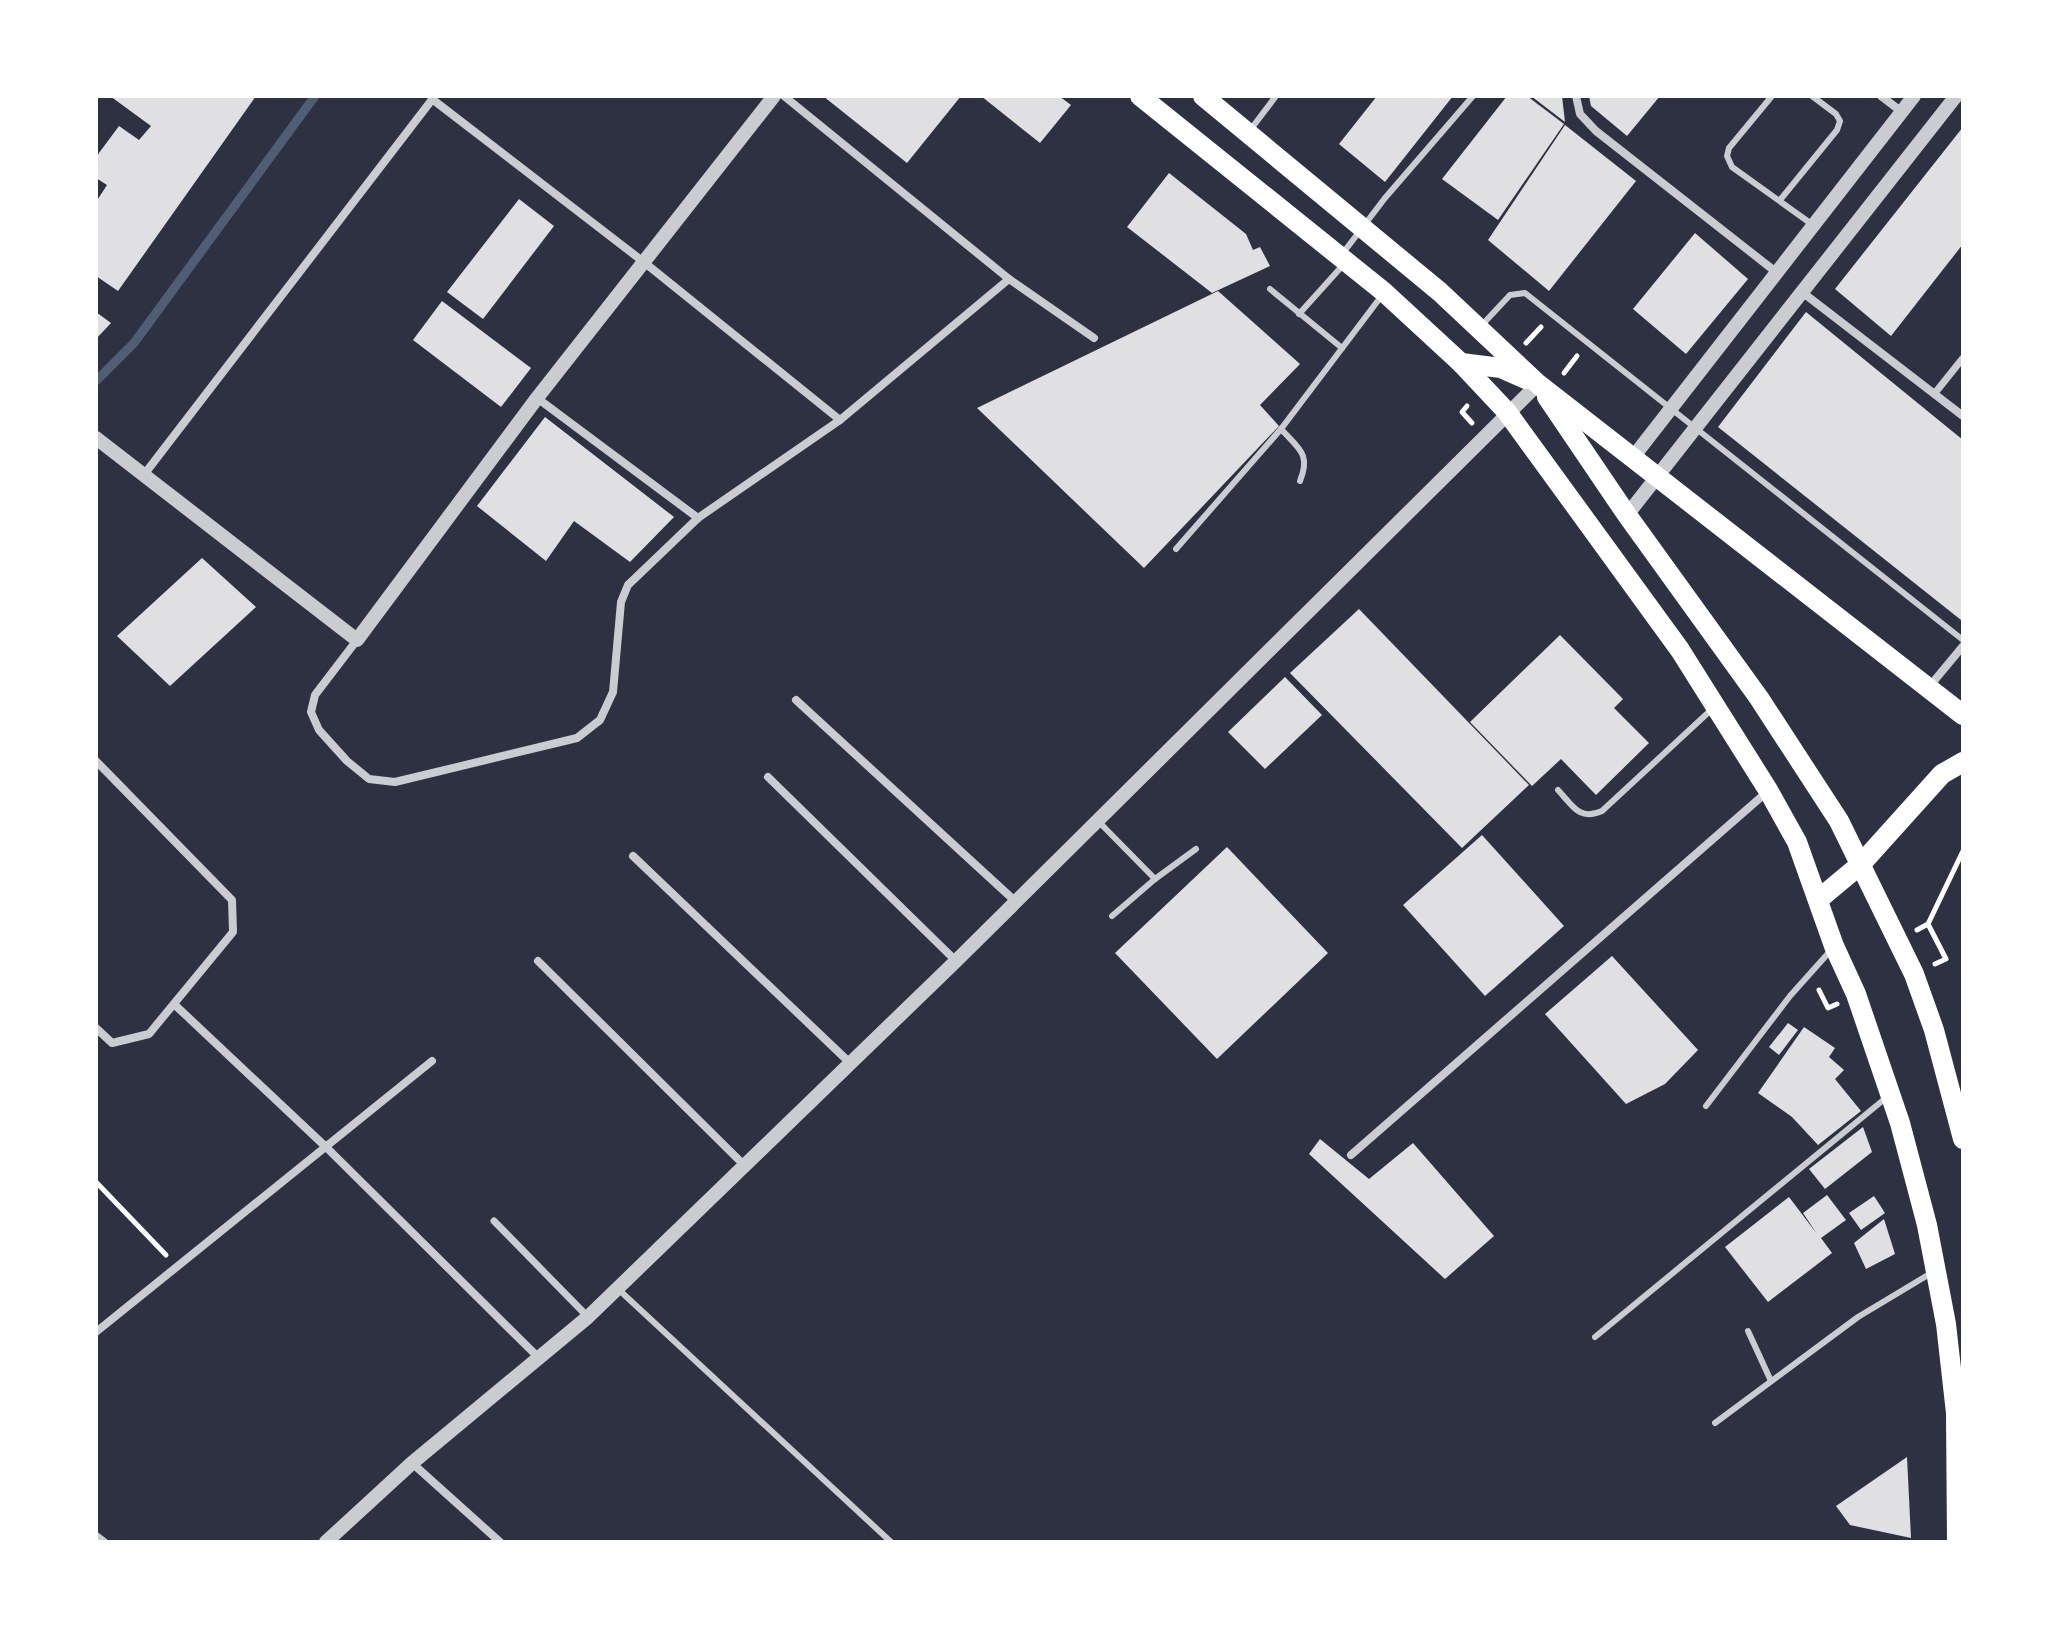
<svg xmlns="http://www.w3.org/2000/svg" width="2059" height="1638" font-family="Rubik,sans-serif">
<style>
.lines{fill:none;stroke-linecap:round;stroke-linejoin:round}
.stream{stroke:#4f5d75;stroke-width:9}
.building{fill:#e0e0e3}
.path{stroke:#fff;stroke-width:5}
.service{stroke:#caccd0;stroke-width:6}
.pedestrian{stroke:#caccd0;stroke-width:7}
.minor{stroke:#caccd0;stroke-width:8}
.tertiary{stroke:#caccd0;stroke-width:14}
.primary{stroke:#fff;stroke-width:20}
</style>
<rect width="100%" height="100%" fill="#2d3142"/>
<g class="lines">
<path class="stream" d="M 96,381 L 134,343 L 315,96"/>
</g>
<g class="building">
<path d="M 110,96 L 256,96 L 118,291 L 96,276 L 96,202 L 107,185 L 96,178 L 96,157 L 119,126 L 139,140 L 151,126 Z"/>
<path d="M 823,96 L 961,96 L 907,163 Z"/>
<path d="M 981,96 L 1059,96 L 1071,105 L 1040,143 Z"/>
<path d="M 1377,96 L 1453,96 L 1385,182 L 1339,144 Z"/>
<path d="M 1507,96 L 1527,96 L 1564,124 L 1498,220 L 1442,179 Z"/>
<path d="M 1531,96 L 1562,96 L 1565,122 Z"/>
<path d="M 1589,96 L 1660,96 L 1627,136 L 1591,106 Z"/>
<path d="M 1565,125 L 1636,181 L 1549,291 L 1488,240 Z"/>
<path d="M 1963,127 L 1963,244 L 1891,336 L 1835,289 Z"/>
<path d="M 1169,173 L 1246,234 L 1253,250 L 1260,247 L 1270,266 L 1212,293 L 1127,227 Z"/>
<path d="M 519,199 L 554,226 L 483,319 L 447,292 Z"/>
<path d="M 1695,233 L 1748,279 L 1686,354 L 1633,309 Z"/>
<path d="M 1218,291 L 1300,364 L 1260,405 L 1279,426 L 1144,568 L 977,408 Z"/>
<path d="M 442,301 L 531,368 L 501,407 L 413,340 Z"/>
<path d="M 96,312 L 111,323 L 96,339 Z"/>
<path d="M 1806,312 L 1963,440 L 1961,620 L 1718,427 Z"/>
<path d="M 545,417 L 674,517 L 630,562 L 574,521 L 546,561 L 477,506 Z"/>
<path d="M 202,558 L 256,607 L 170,686 L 117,636 Z"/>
<path d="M 1359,609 L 1529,785 L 1462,848 L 1290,673 Z"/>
<path d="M 1560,635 L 1623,699 L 1614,708 L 1649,743 L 1596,795 L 1561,759 L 1532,786 L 1470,722 Z"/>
<path d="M 1285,677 L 1322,715 L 1265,769 L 1228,732 Z"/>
<path d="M 1482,835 L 1564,926 L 1485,996 L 1403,905 Z"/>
<path d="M 1227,847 L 1328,953 L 1217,1059 L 1115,953 Z"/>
<path d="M 1612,956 L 1698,1050 L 1665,1084 L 1626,1104 L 1545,1014 Z"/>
<path d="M 1788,1023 L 1798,1030 L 1779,1055 L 1769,1047 Z"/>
<path d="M 1804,1027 L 1835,1048 L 1829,1057 L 1844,1070 L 1835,1079 L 1861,1111 L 1818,1145 L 1792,1117 L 1758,1093 Z"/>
<path d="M 1863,1127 L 1872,1152 L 1825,1189 L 1809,1169 Z"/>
<path d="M 1320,1139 L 1369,1179 L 1413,1143 L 1494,1236 L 1445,1279 L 1309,1154 Z"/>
<path d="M 1827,1195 L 1846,1220 L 1821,1238 L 1832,1253 L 1768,1302 L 1725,1247 L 1789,1197 L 1817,1234 L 1803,1213 Z"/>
<path d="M 1874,1196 L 1885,1213 L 1861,1230 L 1849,1213 Z"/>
<path d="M 1884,1219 L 1895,1254 L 1866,1269 L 1854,1243 Z"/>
<path d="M 1907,1457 L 1911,1538 L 1850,1525 L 1836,1506 Z"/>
</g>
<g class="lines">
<g class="path">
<path d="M 1526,343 L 1541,327"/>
<path d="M 1564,373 L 1577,356"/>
<path d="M 1467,406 L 1462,412 L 1472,423"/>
<path d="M 1928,924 L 1946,959 L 1935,964"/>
<path d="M 1917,930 L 1928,924 L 1963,851"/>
<path d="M 1819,990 L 1828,1008 L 1837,1004"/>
<path d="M 96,1182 L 166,1255"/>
</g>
<g class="service">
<path d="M 1772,96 L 1729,148 L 1727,156 L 1732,167 L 1813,225"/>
<path d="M 1251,129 L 1276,96"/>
<path d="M 1780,200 L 1837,130 L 1840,121 L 1836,114 L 1812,96"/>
<path d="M 1343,253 L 1385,198 L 1473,96"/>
<path d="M 1270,289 L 1342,348"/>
<path d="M 1299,314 L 1344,264"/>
<path d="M 1481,326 L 1510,295 L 1525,293 L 1963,640"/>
<path d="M 1281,429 C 1299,449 1311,454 1300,481"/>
<path d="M 1176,549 L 1281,429 L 1383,294"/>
<path d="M 1558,790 C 1573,806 1579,821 1602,811 L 1711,710"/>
<path d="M 1097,820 L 1155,879"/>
<path d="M 1112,916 L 1155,879 L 1196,849"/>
<path d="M 1706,1106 L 1790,996 L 1832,949"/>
<path d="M 618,1289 L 891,1542"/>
<path d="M 1748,1331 L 1771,1381"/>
<path d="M 1595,1337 L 1887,1097"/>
<path d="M 1715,1423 L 1858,1317 L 1933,1272"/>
</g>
<g class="pedestrian">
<path d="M 1935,393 L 1963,358"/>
<path d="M 494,1221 L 588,1317"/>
</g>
<g class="minor">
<path d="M 784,96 L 1009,279 L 1094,338"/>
<path d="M 1576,96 L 1580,114 L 1596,131 L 1776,272"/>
<path d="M 1881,96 L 1902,112"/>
<path d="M 432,99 L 645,263 L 840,420"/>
<path d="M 1802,292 L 1963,416"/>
<path d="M 537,398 L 698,518"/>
<path d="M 143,476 L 434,97"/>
<path d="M 357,640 L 315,695 L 311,712 L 319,730 L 347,761 L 369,779 L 395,782 L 577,738 L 600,720 L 613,692 L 621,602 L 628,585 L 698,518 L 840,420 L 1009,279"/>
<path d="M 1929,687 L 1963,646"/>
<path d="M 796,700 L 1015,901"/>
<path d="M 96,761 L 232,900 L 233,932 L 149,1034 L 112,1043 L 96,1028"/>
<path d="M 768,777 L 956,961"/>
<path d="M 633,856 L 849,1062"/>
<path d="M 538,961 L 744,1165"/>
<path d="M 175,1005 L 327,1148 L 540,1359"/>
<path d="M 1351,1155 L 1768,791"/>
<path d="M 96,1332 L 432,1061"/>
<path d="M 412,1463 L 500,1542"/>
<path d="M 96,1536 L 104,1542"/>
</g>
<g class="tertiary">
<path d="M 96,438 L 357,640 L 537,398 L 774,96"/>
<path d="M 1634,456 L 1914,96"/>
<path d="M 1627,515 L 1956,96"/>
<path d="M 326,1542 L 412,1463 L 588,1317 L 956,961 L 1538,384"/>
</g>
<g class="primary">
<path d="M 1140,96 L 1384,292 L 1461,363 L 1507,412 L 1680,650 L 1768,790 L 1797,842 L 1834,946 L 1856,994 L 1900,1123 L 1927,1225 L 1946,1324 L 1956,1413 L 1957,1542"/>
<path d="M 1203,96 L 1440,292 L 1538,384 L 1963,715"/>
<path d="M 1461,363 L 1501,368 L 1526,379"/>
<path d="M 1547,397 L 1627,515 L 1759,698 L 1839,821 L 1914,974 L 1934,1030 L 1963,1139"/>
<path d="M 1819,899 L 1861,864 L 1942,774 L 1963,762"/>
</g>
</g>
<rect width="2059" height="1638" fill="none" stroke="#ffffff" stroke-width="196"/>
</svg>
